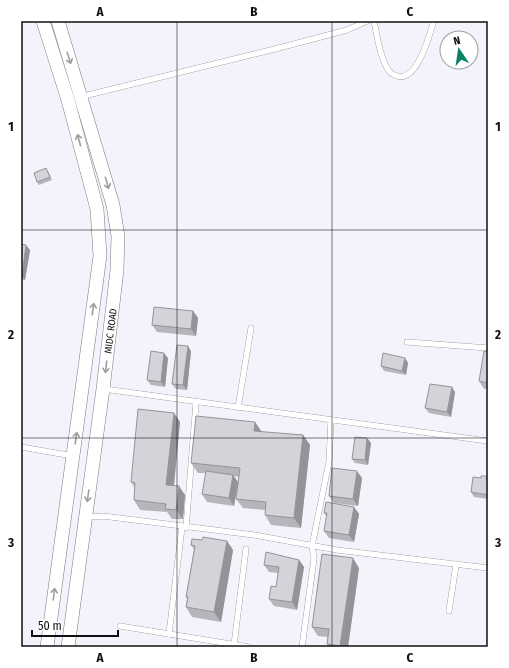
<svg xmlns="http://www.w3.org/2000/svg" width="509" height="668" font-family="'Fira Sans Condensed',sans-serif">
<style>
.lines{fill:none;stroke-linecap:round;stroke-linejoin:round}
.service-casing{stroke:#797a81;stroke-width:6}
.tertiary-casing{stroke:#797a81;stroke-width:14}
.service{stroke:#fff;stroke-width:5.5}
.tertiary{stroke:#fff;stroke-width:13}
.wall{fill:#b7b5bb}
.shaded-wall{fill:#959398}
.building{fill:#d5d2d9;stroke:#959398}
.oneway{stroke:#9f9fa1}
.grid{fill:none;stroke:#101013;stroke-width:1;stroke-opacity:0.55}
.labels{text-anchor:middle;stroke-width:3;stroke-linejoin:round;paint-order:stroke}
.street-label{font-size:10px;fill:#101013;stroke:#fff}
.neatline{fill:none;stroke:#101013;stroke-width:1.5}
.grid-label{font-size:13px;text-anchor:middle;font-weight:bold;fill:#101013}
</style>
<rect width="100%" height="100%" fill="#f2f3fb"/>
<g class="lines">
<defs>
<g id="service">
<path d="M 374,21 C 377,35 379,53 386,66 C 389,72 391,74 397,76 C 418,82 429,35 434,21"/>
<path d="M 80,97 L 275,49 L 347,30 L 367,21"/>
<path d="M 407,342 L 488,348"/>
<path d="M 104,389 L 488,441"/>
<path d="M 238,408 L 251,328"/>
<path d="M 21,447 L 73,456"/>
<path d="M 86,517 L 103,516 L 254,535 L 337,550 L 488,568"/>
<path d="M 186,528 L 196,403"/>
<path d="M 449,611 L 456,565"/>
<path d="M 120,626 L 249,647"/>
<path d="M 169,634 L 182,527"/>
<path d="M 234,645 L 246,549"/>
<path d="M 302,647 L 314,559 L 312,546 L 329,462 L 331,421"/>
</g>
<g id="tertiary">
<path d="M 43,21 L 68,100 L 97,209 L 100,256 L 47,647"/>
<path d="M 58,21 L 113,205 L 118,236 L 117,270 L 103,389 L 68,647"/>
</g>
</defs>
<use href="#service" class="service-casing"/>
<use href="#tertiary" class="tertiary-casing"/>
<use href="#service" class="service"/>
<use href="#tertiary" class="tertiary"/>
</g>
<g class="wall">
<path d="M 48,171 L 52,180 L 39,185 L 37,182 Z"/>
<path d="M 21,244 L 30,250 L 25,280 L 21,280 Z"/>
<path d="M 193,311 L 198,318 L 196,336 L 157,332 L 152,325 Z"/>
<path d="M 191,351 L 187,390 L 176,389 L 172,384 Z"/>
<path d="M 488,352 L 488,389 L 484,389 L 479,381 Z"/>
<path d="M 168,358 L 165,387 L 151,385 L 147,380 Z"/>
<path d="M 405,358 L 408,363 L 406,375 L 384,371 L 381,366 Z"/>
<path d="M 455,392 L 451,417 L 429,413 L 425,408 Z"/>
<path d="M 174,413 L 180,422 L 174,486 L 185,495 L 183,519 L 172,519 L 167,512 L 140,510 L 134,500 L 135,488 L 131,482 Z"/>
<path d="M 261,432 L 303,435 L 310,445 L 301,528 L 271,525 L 265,515 L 265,510 L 243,508 L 236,499 L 239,477 L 234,476 L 238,482 L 234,506 L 207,502 L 202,494 L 206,473 L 198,473 L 191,463 Z"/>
<path d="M 367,438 L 371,443 L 368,465 L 355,463 L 352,459 Z"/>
<path d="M 362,478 L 358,506 L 334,503 L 329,496 Z"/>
<path d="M 481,478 L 488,478 L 488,499 L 474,497 L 471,492 Z"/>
<path d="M 354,507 L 359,514 L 354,542 L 329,538 L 324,531 L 327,517 L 324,513 Z"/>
<path d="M 202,540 L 227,541 L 233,550 L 221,622 L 192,617 L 186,607 L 187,599 L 186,597 L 194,549 L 191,545 Z"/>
<path d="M 299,560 L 304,567 L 297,610 L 274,606 L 269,599 L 276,587 L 278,573 L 269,572 L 264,565 Z"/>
<path d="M 359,568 L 348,647 L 329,647 L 327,644 L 328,637 L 318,636 L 312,627 Z"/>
</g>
<g class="shaded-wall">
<path d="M 26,245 L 30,250 L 25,280 L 22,276 Z"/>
<path d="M 193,311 L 198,318 L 196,336 L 191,329 Z"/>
<path d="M 188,346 L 191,351 L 187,390 L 183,385 Z"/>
<path d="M 164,353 L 168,358 L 165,387 L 161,382 Z"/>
<path d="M 405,358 L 408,363 L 406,375 L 402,371 Z"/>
<path d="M 452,387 L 455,392 L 451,417 L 447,412 Z"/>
<path d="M 174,413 L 180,422 L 173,494 L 166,485 Z"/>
<path d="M 255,422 L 262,432 L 254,431 Z"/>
<path d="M 303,435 L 310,445 L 301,528 L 294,518 Z"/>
<path d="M 367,438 L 371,443 L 368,465 L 365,460 Z"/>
<path d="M 357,471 L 362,478 L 358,506 L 353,499 Z"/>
<path d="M 233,475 L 238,482 L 234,506 L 229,498 Z"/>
<path d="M 179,486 L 185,495 L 183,519 L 176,510 Z"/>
<path d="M 354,507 L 359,514 L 354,542 L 349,535 Z"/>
<path d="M 227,541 L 233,550 L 221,622 L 214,612 Z"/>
<path d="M 353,558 L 359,568 L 348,647 L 341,647 L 340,646 Z"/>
<path d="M 299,560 L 304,567 L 297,610 L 292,602 Z"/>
</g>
<g class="building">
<path d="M 46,168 L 50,177 L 37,182 L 34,173 Z"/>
<path d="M 21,244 L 26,245 L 22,276 L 21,276 Z"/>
<path d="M 154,307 L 193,311 L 191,329 L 152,325 Z"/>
<path d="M 177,345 L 188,346 L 183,385 L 172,384 Z"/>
<path d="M 151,351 L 164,353 L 161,382 L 147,380 Z"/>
<path d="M 484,351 L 488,352 L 488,383 L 479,381 Z"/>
<path d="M 383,353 L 405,358 L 402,371 L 381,366 Z"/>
<path d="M 430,384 L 452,387 L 447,412 L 425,408 Z"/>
<path d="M 138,409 L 174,413 L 166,485 L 179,486 L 176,510 L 165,509 L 166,504 L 134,500 L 135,483 L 131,482 Z"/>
<path d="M 196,416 L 255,422 L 254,431 L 303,435 L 294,518 L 265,515 L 266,502 L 236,499 L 240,468 L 191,463 Z"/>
<path d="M 355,437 L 367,438 L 365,460 L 352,459 Z"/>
<path d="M 332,468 L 357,471 L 353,499 L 329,496 Z"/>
<path d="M 206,471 L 233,475 L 229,498 L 202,494 Z"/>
<path d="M 481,476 L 487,476 L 486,479 L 488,479 L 488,495 L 471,492 L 473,477 L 481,478 Z"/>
<path d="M 326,502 L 354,507 L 349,535 L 324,531 L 327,513 L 324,513 Z"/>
<path d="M 203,537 L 227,541 L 214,612 L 186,607 L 188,597 L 186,597 L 195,546 L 191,545 L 192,539 L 202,540 Z"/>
<path d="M 266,552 L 299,560 L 292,602 L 269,599 L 271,586 L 276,587 L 279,567 L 264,565 Z"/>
<path d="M 322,554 L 353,558 L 340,646 L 327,644 L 329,629 L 312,627 Z"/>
</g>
<defs><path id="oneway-shaft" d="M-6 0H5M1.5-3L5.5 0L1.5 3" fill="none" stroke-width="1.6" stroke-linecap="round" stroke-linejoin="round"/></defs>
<g class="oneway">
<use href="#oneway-shaft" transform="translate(69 58) rotate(72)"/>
<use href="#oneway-shaft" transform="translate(79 140) rotate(-105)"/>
<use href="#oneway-shaft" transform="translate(107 183) rotate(74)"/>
<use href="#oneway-shaft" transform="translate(93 309) rotate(-82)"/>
<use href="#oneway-shaft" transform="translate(106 367) rotate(97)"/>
<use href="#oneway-shaft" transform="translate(76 438) rotate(-82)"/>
<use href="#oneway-shaft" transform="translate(88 496) rotate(98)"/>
<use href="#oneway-shaft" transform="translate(54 594) rotate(-82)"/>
</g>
<path class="grid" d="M 177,21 L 177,647M 332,21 L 332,647M 21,230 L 488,230M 21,438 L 488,438"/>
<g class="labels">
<g class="street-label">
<text transform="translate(110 331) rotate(-83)" y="4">MIDC ROAD</text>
</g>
</g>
<rect width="509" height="668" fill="none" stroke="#ffffff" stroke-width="44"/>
<g transform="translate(459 50) rotate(347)"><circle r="19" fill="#ffffff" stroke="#9f9fa1"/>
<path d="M0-3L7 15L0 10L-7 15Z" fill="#078363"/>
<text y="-6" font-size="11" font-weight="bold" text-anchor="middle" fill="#101013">N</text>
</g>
<path d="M32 630v6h86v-6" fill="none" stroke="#101013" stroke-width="2"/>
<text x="38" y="630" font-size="12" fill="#101013" stroke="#ffffff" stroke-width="3" paint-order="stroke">50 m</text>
<rect x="22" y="22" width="465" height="624" class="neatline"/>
<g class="grid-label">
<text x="100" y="16">A</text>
<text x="254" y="16">B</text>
<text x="410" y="16">C</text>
<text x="11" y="131">1</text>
<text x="498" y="131">1</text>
<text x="11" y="339">2</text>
<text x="498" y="339">2</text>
<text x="11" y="547">3</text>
<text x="498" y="547">3</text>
<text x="100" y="662">A</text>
<text x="254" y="662">B</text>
<text x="410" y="662">C</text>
</g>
</svg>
